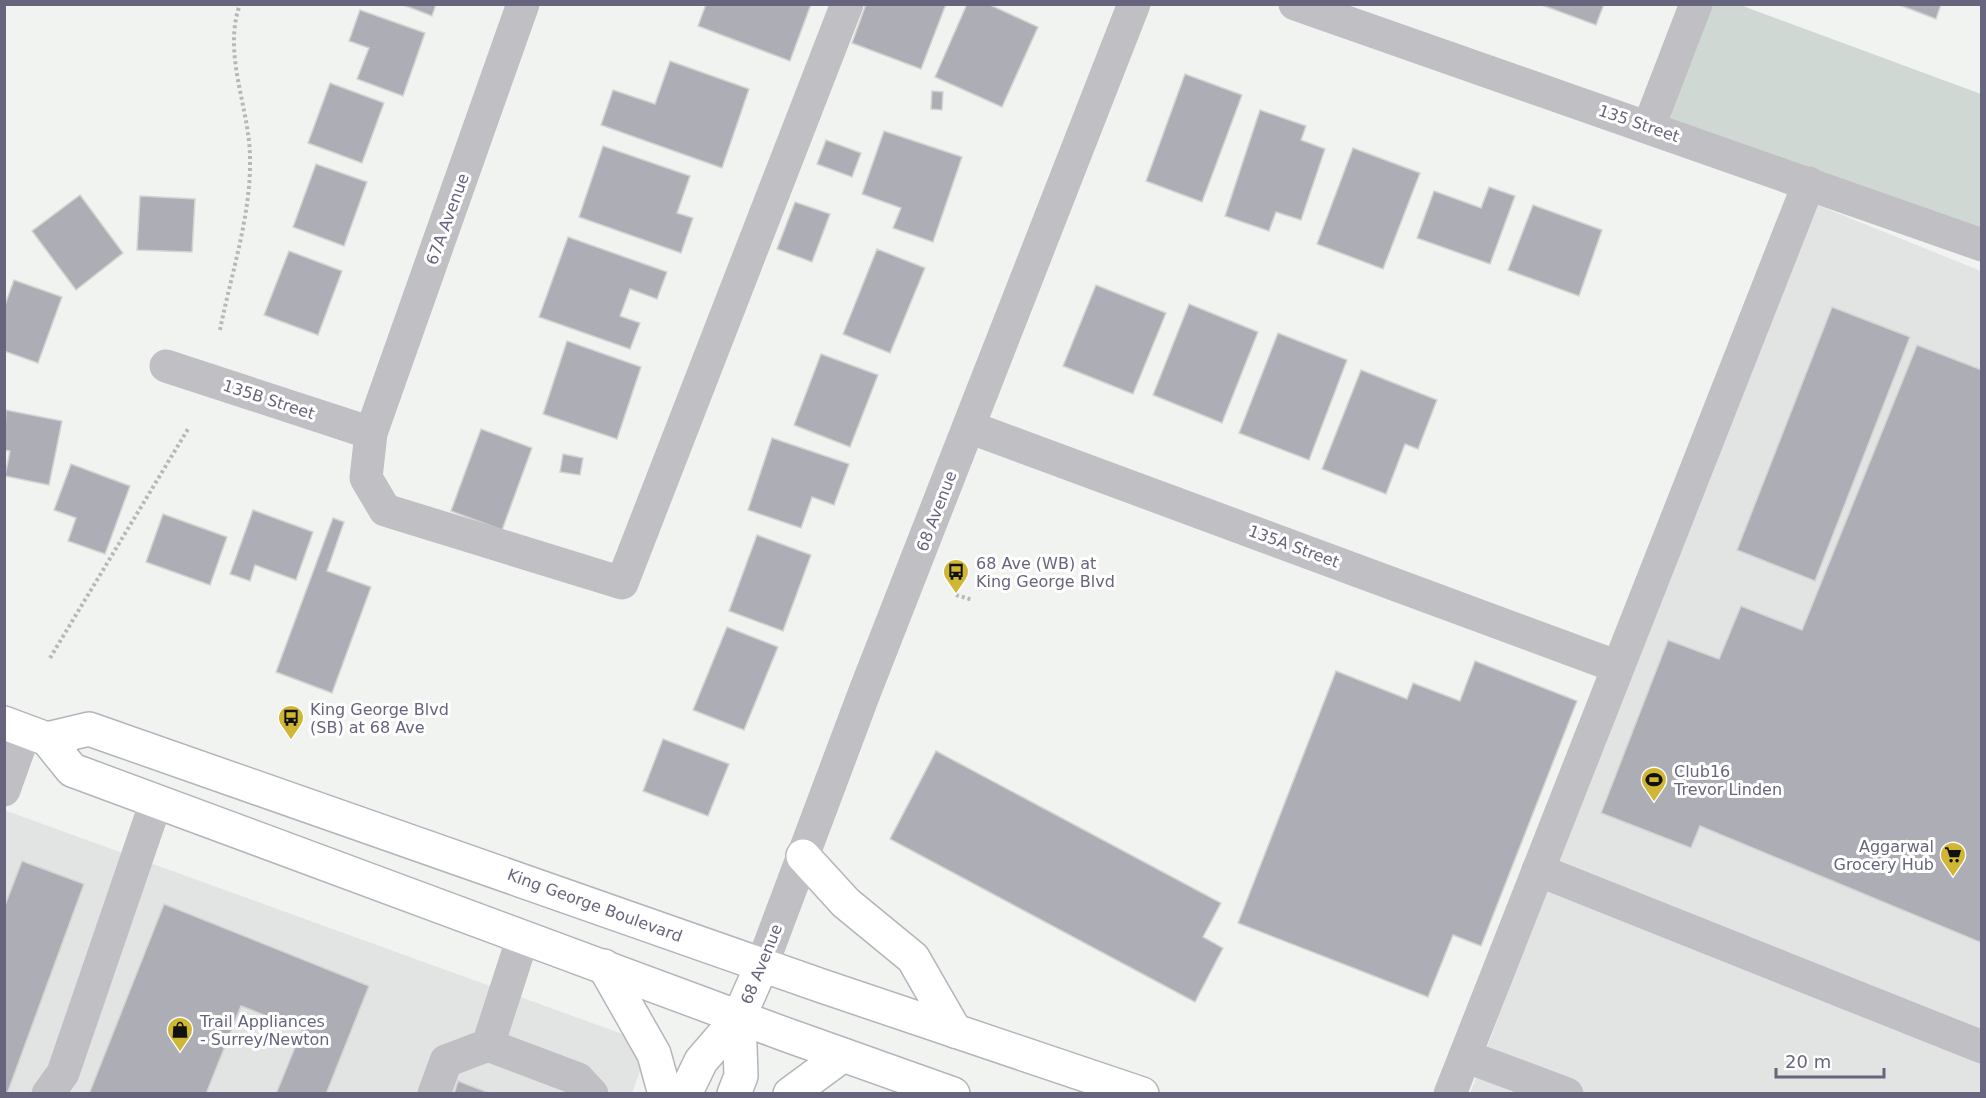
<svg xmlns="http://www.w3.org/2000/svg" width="1986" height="1098" font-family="'DejaVu Sans',sans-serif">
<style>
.built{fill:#e2e4e3}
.green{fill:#cfd8d2}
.building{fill:#adadb6;stroke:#d3d4d2;stroke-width:1.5}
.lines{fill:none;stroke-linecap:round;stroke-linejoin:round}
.major-casing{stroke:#b5b4ba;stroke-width:36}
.path{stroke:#b8b8bc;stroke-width:4;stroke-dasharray:3 3;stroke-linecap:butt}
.minor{stroke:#bfbfc4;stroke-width:33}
.major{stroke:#fff;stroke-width:33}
.labels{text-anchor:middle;stroke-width:6;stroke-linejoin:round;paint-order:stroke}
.street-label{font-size:16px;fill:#67657d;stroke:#fff}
.poi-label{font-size:16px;fill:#67657d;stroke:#fff;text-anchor:start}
</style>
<rect width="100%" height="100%" fill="#f1f3f0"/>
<g class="built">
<path d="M 1800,198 L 1981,271 L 1981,1093 L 1470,1094 Z"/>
<path d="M 4,810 L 650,1044 L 632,1093 L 5,1093 Z"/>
</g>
<path class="green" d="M 1708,5 L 1740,5 L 1981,94 L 1981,231 L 1665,117 Z"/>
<g class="building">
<path d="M 401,4 L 436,4 L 432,16 Z"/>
<path d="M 706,4 L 811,4 L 790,61 L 698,26 Z"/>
<path d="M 866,4 L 946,4 L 921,69 L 852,43 Z"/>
<path d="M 967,4 L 988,4 L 1038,27 L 1002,107 L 935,77 Z"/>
<path d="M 1539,4 L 1604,4 L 1596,25 Z"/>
<path d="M 1897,4 L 1941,4 L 1936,19 Z"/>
<path d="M 360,10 L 425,33 L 403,96 L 357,79 L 369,48 L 349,41 Z"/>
<path d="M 670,61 L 749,89 L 722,168 L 601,125 L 613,90 L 655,104 Z"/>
<path d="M 1185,74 L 1242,95 L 1202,202 L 1146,181 Z"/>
<path d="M 330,83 L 384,103 L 362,163 L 308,143 Z"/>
<path d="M 932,91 L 943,92 L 942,110 L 931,109 Z"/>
<path d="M 1260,110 L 1306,126 L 1301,140 L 1325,149 L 1301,220 L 1276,212 L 1269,231 L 1225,216 Z"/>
<path d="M 884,131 L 962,157 L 933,242 L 893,228 L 901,208 L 862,194 Z"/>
<path d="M 826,140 L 861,153 L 852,177 L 817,164 Z"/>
<path d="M 603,146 L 690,176 L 677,213 L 693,218 L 681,253 L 579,217 Z"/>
<path d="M 1353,148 L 1420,173 L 1383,269 L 1317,244 Z"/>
<path d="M 316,164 L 367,182 L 344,246 L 293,227 Z"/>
<path d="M 1489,187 L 1515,196 L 1490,264 L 1417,238 L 1434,191 L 1481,208 Z"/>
<path d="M 80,195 L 123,253 L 76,290 L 32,231 Z"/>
<path d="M 140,196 L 195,199 L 192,252 L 137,250 Z"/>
<path d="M 795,202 L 830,214 L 812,262 L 777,249 Z"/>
<path d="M 1533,205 L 1602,230 L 1579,296 L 1508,270 Z"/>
<path d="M 568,237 L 667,272 L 657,299 L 630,289 L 620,316 L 640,323 L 630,349 L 539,317 Z"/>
<path d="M 877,249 L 925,268 L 890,353 L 843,334 Z"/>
<path d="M 289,251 L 342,271 L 318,335 L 264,315 Z"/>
<path d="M 14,280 L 62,297 L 38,363 L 4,351 L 4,308 Z"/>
<path d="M 1096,285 L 1166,313 L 1133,394 L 1063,366 Z"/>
<path d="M 1189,304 L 1258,332 L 1222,423 L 1153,395 Z"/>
<path d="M 1832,307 L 1910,337 L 1815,581 L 1737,550 Z"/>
<path d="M 1278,333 L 1347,360 L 1309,460 L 1239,433 Z"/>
<path d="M 567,341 L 641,367 L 617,439 L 543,414 Z"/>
<path d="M 1917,345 L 1982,370 L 1982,943 L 1700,826 L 1691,848 L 1601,813 L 1668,640 L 1719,659 L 1741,606 L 1802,630 Z"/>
<path d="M 821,354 L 878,375 L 850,447 L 794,425 Z"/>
<path d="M 1361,370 L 1437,400 L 1418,449 L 1405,444 L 1386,494 L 1322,469 Z"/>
<path d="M 6,410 L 62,421 L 49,485 L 5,476 L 10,451 L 4,450 Z"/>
<path d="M 481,429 L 532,448 L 502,530 L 451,511 Z"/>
<path d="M 772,438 L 849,464 L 834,505 L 812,497 L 801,528 L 748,510 Z"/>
<path d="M 563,454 L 583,458 L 580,475 L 560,472 Z"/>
<path d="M 71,464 L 130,486 L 105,554 L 68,541 L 76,518 L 54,510 Z"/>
<path d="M 253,510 L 313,532 L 296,580 L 255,565 L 250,581 L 230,574 Z"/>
<path d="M 163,514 L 227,537 L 210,585 L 146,562 Z"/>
<path d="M 333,518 L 344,522 L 327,571 L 371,587 L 332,693 L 276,672 Z"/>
<path d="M 757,535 L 811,555 L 783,631 L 729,611 Z"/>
<path d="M 727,627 L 778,647 L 744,730 L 693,710 Z"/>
<path d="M 1475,661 L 1577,701 L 1481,946 L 1453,935 L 1428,997 L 1238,923 L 1336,671 L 1407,699 L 1413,683 L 1460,701 Z"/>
<path d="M 663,739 L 729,764 L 708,816 L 643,791 Z"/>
<path d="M 936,751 L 1221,903 L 1203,937 L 1223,948 L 1195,1002 L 890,839 Z"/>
<path d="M 22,861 L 84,884 L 7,1094 L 4,1094 L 4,908 Z"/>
<path d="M 164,904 L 369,986 L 326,1094 L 276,1094 L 302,1030 L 241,1006 L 206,1094 L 89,1094 Z"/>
<path d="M 458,1081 L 492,1094 L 454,1094 Z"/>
</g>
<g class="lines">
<defs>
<g id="major">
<path d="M 4,723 L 47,739 L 72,770 L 787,1035 L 953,1094"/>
<path d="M 47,739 L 89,729 L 822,986 L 1142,1094"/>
<path d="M 803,856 L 846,903 L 913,958 L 955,1031"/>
<path d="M 604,966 L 654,1054 L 665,1094"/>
<path d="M 685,1094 L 701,1061 L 739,1017 L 762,965"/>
<path d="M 734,1094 L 741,1076 L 739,1017"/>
<path d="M 790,1094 L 843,1055"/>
</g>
</defs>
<use href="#major" class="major-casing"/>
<g class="path">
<path d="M 220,330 C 231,274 251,216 250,159 C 250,108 222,55 240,4"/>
<path d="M 956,595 L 973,600"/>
<path d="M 50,658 L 188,429"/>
</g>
<g class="minor">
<path d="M 523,4 L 371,433 L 366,478 L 385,510 L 622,583 L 847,4"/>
<path d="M 1295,4 L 1982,245"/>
<path d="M 1649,126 L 1696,4"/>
<path d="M 166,366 L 371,433"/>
<path d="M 969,427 L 1618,667"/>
<path d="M 4,790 L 25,731"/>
<path d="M 1538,870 L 1982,1047"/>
<path d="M 523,937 L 488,1045 L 578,1079 L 592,1094"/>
<path d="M 762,965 L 865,691 L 1134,4"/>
<path d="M 1465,1056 L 1567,1094"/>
<path d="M 48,1094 L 63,1073 L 156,802"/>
<path d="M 434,1094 L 446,1061 L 488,1045"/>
<path d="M 1450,1094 L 1809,183"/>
</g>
<use href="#major" class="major"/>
</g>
<defs>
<symbol id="bus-pin" viewBox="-11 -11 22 30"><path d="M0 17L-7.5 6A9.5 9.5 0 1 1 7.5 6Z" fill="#cfb634" stroke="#fff"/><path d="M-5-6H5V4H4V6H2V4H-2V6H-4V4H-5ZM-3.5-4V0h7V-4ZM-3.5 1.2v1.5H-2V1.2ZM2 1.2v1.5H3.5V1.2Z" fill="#111"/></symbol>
<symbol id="stadium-pin" viewBox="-11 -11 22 30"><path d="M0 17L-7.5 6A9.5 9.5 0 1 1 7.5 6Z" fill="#cfb634" stroke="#fff"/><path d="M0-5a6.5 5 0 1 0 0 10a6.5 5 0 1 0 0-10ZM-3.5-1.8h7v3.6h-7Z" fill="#111"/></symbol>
<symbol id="supermarket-pin" viewBox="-11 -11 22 30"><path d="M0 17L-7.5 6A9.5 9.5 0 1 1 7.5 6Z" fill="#cfb634" stroke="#fff"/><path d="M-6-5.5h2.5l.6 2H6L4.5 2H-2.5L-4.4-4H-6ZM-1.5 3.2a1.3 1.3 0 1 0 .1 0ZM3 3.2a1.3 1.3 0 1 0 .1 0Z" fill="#111"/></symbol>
<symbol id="shop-pin" viewBox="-11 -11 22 30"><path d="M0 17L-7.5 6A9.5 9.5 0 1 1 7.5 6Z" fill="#cfb634" stroke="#fff"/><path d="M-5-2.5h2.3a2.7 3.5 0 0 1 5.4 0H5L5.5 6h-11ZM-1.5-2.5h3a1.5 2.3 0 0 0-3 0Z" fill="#111"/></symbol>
</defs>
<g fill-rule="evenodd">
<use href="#bus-pin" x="941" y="557" width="30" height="40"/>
<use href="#bus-pin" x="276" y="703" width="30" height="40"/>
<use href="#stadium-pin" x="1639" y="765" width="30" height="40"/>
<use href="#supermarket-pin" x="1938" y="840" width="30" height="40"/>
<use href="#shop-pin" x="165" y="1015" width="30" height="40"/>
</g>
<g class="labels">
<g class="street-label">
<text transform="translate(1639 123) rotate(19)" y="6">135 Street</text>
<text transform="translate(447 219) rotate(-70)" y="6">67A Avenue</text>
<text transform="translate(269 399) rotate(18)" y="6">135B Street</text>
<text transform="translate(936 511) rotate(-69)" y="6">68 Avenue</text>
<text transform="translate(1294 546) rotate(20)" y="6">135A Street</text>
<text transform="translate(595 905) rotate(20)" y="6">King George Boulevard</text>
<text transform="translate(761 964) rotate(-68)" y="6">68 Avenue</text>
</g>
<g class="poi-label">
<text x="976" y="569">68 Ave (WB) at<tspan x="976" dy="18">King George Blvd</tspan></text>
<text x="310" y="715">King George Blvd<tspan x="310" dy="18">(SB) at 68 Ave</tspan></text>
<text x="1674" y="777">Club16<tspan x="1674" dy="18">Trevor Linden</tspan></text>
<text x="1934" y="852" text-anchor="end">Aggarwal<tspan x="1934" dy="18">Grocery Hub</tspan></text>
<text x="200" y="1027">Trail Appliances<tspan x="200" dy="18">- Surrey/Newton</tspan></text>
</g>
</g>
<rect width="1986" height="1098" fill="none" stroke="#67657d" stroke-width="12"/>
<path d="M1776 1068v9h108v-9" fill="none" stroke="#67657d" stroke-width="3"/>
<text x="1785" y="1068" font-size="18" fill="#67657d" stroke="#ffffff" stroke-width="4.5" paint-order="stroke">20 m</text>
</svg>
